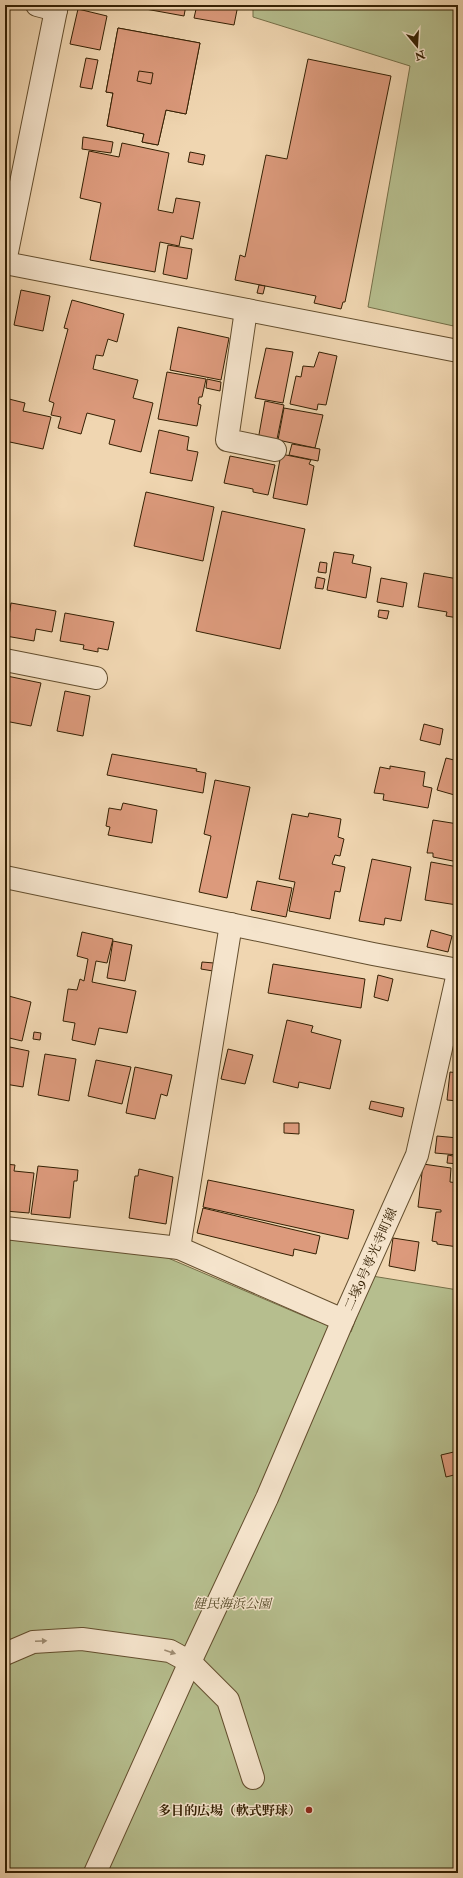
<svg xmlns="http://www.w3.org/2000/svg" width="463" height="1878" font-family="'IM FELL Double Pica','Noto Serif JP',serif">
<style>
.green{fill:#b6be8e;stroke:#756f48}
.building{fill:#dc9a7c;stroke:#342003;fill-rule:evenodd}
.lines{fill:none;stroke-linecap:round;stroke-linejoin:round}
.minor-casing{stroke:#634e2e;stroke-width:24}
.minor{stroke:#f5e4cc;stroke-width:22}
.oneway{fill:#9e8c72}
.poi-dot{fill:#8f2418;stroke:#f5e4cc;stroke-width:1.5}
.labels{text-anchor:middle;stroke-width:3;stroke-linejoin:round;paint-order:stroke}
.street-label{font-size:13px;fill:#342003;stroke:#f5e4cc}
.park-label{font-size:13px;font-style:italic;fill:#544826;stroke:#f5e4cc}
.poi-label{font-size:13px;font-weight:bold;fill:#342003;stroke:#f5e4cc;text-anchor:end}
</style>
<rect width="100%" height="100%" fill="#f0d6b1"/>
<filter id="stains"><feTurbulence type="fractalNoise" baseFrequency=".005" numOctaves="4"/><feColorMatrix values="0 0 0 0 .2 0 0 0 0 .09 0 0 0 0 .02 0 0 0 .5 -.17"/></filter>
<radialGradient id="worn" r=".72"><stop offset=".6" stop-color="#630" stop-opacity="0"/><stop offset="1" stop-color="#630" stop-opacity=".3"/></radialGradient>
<g class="green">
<path d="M 253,5 L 458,5 L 458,327 L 368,307 L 410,66 L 253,17 Z"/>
<path d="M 5,1237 L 151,1254 L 168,1258 L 311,1319 L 351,1332 L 372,1276 L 458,1290 L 458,1873 L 5,1873 Z"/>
</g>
<g class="building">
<path d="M 141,5 L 186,5 L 184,16 L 140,8 Z"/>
<path d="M 197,5 L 238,5 L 234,25 L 194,18 Z"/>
<path d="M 78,9 L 107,16 L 100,50 L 70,44 Z"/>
<path d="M 118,28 L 200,43 L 186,114 L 166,110 L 158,145 L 142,142 L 144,134 L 107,126 L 113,93 L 106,92 ZM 139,71 L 153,73 L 151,84 L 137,81 Z"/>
<path d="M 118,28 L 200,43 L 186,114 L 166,110 L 158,145 L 142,142 L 144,134 L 107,126 L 113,93 L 106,92 Z"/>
<path d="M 86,58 L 98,60 L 92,89 L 80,87 Z"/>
<path d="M 308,59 L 391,76 L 345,302 L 343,302 L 341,309 L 314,303 L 316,296 L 235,280 L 240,255 L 245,257 L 266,155 L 287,159 Z"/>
<path d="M 139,71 L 153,73 L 151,84 L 137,81 Z"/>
<path d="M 83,137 L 113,142 L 111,153 L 82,149 Z"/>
<path d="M 122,143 L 169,153 L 158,210 L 173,213 L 176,198 L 200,202 L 193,239 L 181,236 L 179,246 L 160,242 L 155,272 L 90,260 L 101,203 L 80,198 L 89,151 L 119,157 Z"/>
<path d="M 190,152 L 205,155 L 203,165 L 188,162 Z"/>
<path d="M 168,245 L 192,249 L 187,279 L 163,274 Z"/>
<path d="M 259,285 L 265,286 L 263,294 L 257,293 Z"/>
<path d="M 21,290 L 50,296 L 43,331 L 14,325 Z"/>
<path d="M 72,300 L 124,314 L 117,342 L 108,339 L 103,356 L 96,355 L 93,369 L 138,380 L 133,398 L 153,403 L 141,452 L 109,444 L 115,420 L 87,413 L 81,434 L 58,428 L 61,417 L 51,415 L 54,403 L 49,401 L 68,329 L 64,328 Z"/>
<path d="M 178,327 L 229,338 L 221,380 L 170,370 Z"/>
<path d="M 266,348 L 293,352 L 283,403 L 255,398 Z"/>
<path d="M 319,352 L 337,356 L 326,405 L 318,404 L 317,410 L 290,404 L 296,376 L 301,377 L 303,366 L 314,367 Z"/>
<path d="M 167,372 L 206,379 L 202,397 L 199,397 L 198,404 L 201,405 L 197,426 L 158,419 Z"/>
<path d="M 207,379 L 221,382 L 220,391 L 206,388 Z"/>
<path d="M 5,398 L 25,403 L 23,411 L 51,417 L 43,449 L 5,441 Z"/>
<path d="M 265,401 L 284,405 L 276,444 L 258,440 Z"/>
<path d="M 284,408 L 323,415 L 315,448 L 278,440 Z"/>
<path d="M 159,430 L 189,437 L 187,450 L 198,452 L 192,481 L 150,473 Z"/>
<path d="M 292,444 L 320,449 L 318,461 L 289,455 Z"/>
<path d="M 281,454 L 311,460 L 309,464 L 314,466 L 307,505 L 273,498 Z"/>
<path d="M 230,456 L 275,465 L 268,495 L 253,492 L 253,489 L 224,483 Z"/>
<path d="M 146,492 L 214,507 L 203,561 L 134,546 Z"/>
<path d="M 222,511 L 305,529 L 280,649 L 196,631 Z"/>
<path d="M 334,552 L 354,555 L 352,563 L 371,567 L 366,598 L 327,590 Z"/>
<path d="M 320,562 L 327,563 L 326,573 L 318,572 Z"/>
<path d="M 424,573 L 458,579 L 458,618 L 446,616 L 447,612 L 418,607 Z"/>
<path d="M 317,577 L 325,579 L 323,589 L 315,588 Z"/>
<path d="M 381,578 L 407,583 L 403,607 L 377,602 Z"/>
<path d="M 11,603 L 56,611 L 52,632 L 36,629 L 34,641 L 6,636 Z"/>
<path d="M 379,610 L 389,611 L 387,619 L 378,617 Z"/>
<path d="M 65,613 L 114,622 L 108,650 L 98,648 L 98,652 L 83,649 L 84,645 L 60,641 Z"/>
<path d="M 7,676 L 41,683 L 31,726 L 5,721 L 5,685 Z"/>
<path d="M 65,691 L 90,696 L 83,736 L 57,731 Z"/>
<path d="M 424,724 L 443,729 L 440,745 L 420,740 Z"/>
<path d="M 112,754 L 197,769 L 196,771 L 206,773 L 203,793 L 107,775 Z"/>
<path d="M 446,758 L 458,761 L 458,796 L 437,790 Z"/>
<path d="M 390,766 L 425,772 L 423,786 L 432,788 L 428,808 L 383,800 L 384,794 L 374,793 L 380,767 L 390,769 Z"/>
<path d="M 215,780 L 250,787 L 227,898 L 199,892 L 211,836 L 204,834 Z"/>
<path d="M 123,803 L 157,810 L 152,843 L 108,835 L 110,827 L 106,826 L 109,808 L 121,810 Z"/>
<path d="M 309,813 L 341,819 L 338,837 L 344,839 L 340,856 L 335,855 L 332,864 L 345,867 L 340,892 L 335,891 L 330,919 L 289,911 L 295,882 L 279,879 L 292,814 L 308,817 Z"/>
<path d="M 433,820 L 458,824 L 458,862 L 433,857 L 433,853 L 427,853 Z"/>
<path d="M 372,859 L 411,867 L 401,921 L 385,918 L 384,925 L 359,921 Z"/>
<path d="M 431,862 L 458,867 L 457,905 L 425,900 Z"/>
<path d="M 257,881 L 292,888 L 286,917 L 251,910 Z"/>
<path d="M 431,930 L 452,936 L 448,952 L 427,947 Z"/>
<path d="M 82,932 L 113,939 L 107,963 L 96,961 L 92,982 L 136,991 L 127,1033 L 99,1028 L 95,1045 L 72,1040 L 75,1023 L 63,1021 L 68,989 L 77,990 L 80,979 L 84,981 L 88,959 L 77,956 Z"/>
<path d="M 113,941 L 132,945 L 125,981 L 107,978 Z"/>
<path d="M 202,962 L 214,963 L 213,971 L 201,969 Z"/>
<path d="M 273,964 L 365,979 L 361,1008 L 268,993 Z"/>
<path d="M 378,975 L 393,979 L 388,1001 L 374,997 Z"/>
<path d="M 5,989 L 5,995 L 31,1002 L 22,1041 L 5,1037 Z"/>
<path d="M 287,1020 L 313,1026 L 311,1032 L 341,1040 L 330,1089 L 299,1082 L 298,1088 L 273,1082 Z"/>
<path d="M 34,1032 L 41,1033 L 40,1040 L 33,1039 Z"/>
<path d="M 5,1046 L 29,1051 L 23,1087 L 5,1084 Z"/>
<path d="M 228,1049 L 253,1055 L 245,1084 L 221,1079 Z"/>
<path d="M 45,1054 L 76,1059 L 69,1101 L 38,1095 Z"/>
<path d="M 96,1060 L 131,1067 L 122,1104 L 88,1096 Z"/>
<path d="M 135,1067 L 172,1075 L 167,1096 L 161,1094 L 155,1119 L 126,1113 Z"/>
<path d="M 450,1072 L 458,1073 L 458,1101 L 447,1100 Z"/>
<path d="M 371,1101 L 404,1108 L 402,1117 L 369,1109 Z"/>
<path d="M 284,1123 L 299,1123 L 299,1134 L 284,1133 Z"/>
<path d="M 437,1136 L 458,1138 L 458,1155 L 435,1153 Z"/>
<path d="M 448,1155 L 458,1157 L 458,1164 L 447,1163 Z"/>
<path d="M 5,1164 L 15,1165 L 14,1171 L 34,1173 L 29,1213 L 5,1211 Z"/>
<path d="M 423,1164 L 451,1168 L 450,1182 L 458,1183 L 458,1247 L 437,1244 L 437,1242 L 432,1241 L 436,1212 L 441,1212 L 441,1210 L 418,1207 Z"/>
<path d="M 38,1166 L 78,1170 L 77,1181 L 74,1181 L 70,1218 L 31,1214 Z"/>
<path d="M 139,1169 L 173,1177 L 166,1224 L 129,1218 L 135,1176 L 138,1176 Z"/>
<path d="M 208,1180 L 354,1210 L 348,1239 L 203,1207 Z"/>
<path d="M 203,1208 L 320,1236 L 316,1254 L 294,1249 L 293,1256 L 197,1233 Z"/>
<path d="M 393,1238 L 419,1242 L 415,1271 L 389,1266 Z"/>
<path d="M 458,1451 L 458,1474 L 446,1477 L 441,1455 Z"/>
</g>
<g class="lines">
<defs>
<g id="minor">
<path d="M 37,5 L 56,10"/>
<path d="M 5,262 L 57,5"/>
<path d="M 5,263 L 458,351"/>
<path d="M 246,310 L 227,440 L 275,450"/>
<path d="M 5,660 L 96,678"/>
<path d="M 5,877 L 373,954 L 458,970"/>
<path d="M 5,1228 L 179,1248 L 343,1320 L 417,1155 L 458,973"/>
<path d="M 179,1248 L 231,924"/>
<path d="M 5,1654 L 33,1642 L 82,1639 L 170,1651 L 190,1662 L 228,1700 L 253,1778"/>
<path d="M 95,1873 L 190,1662 L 267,1498 L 343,1320"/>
</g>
</defs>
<use href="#minor" class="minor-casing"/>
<use href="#minor" class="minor"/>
</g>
<defs><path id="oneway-solid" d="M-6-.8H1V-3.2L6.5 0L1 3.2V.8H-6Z"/></defs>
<g class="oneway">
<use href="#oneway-solid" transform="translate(41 1641) rotate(-3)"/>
<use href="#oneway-solid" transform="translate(170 1652) rotate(19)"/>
</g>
<circle class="poi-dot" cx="309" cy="1810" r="4"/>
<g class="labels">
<g class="street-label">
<text transform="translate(370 1259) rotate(-66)" y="5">二塚9号専光寺町線</text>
</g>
<g class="park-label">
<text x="232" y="1608">健民海浜公園</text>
</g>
<g class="poi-label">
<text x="301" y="1815">多目的広場（軟式野球）</text>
</g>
</g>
<rect width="463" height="1878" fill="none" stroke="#f0d6b1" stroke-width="20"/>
<rect x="6" y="6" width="451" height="1866" fill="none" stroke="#342003" stroke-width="2"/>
<rect x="10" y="10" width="443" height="1858" fill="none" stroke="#342003"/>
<g transform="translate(417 46) rotate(162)" stroke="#f5e4cc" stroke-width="3" paint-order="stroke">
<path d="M0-3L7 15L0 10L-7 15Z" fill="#342003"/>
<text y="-6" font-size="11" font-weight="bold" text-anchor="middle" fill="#342003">N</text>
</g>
<rect width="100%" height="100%" filter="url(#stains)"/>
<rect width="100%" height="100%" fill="url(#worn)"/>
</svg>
